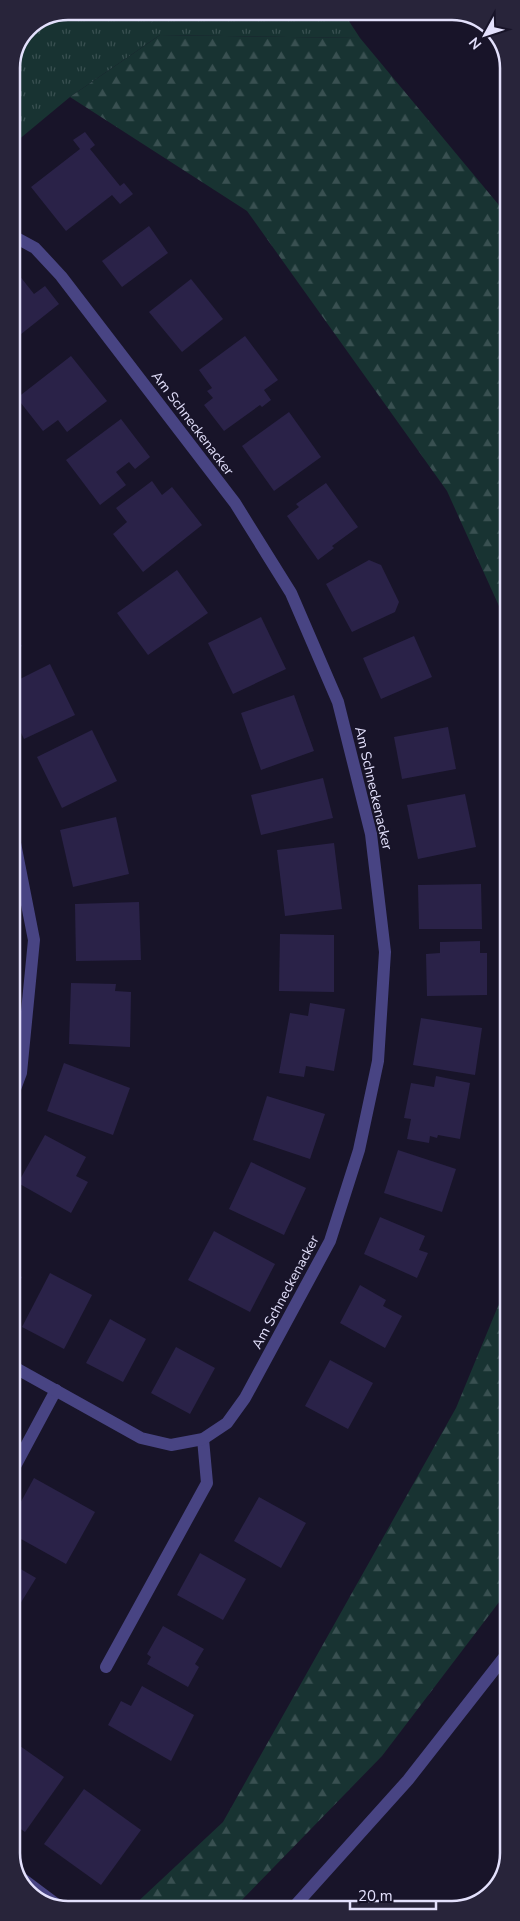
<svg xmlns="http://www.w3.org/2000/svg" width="520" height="1921" font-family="'Nunito Sans',sans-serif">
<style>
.grass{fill:url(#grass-tufts)}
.forest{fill:url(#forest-firs)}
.park{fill:url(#park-dots)}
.building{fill:#2a2248}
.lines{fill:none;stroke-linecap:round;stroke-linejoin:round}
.lane{stroke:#484483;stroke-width:12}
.street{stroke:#484483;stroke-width:12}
.labels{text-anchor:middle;stroke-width:4;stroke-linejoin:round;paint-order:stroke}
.street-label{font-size:14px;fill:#e3e0fc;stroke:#181429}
.rim{fill:none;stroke:#e3e0fc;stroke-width:2.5}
</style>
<defs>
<pattern id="grass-tufts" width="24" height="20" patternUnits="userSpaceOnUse" patternTransform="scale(1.25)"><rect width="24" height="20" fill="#183332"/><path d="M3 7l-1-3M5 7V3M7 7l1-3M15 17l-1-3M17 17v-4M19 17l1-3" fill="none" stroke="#395051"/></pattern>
<pattern id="forest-firs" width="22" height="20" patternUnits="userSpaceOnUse" patternTransform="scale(1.25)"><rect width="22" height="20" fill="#183332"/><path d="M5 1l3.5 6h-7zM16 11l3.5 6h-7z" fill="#395051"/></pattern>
<pattern id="park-dots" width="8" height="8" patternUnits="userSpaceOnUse" patternTransform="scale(1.25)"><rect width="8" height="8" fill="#183332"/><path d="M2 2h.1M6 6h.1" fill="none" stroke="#395051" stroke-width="1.8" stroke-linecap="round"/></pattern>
</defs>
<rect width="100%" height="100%" fill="#181429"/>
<path class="grass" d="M 68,11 L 343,12 L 360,38 L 160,35 L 70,97 L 11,146 L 11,68 L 28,28 Z"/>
<g class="forest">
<path d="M 160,35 L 360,38 L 508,216 L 508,626 L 447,491 L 247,211 L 70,97 Z"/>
<path d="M 508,1282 L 509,1589 L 382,1756 L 233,1909 L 130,1909 L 223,1822 L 456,1408 Z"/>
</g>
<path class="park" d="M 136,11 L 167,11 L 148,25 Z"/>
<g class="building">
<path d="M 85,132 L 95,145 L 90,149 L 120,186 L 124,183 L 133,194 L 120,204 L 112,195 L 66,231 L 31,187 L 80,149 L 73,140 Z"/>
<path d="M 149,226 L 168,253 L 122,287 L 102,261 Z"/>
<path d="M 11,265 L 34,294 L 45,286 L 59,304 L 11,342 Z"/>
<path d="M 191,279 L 223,319 L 182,352 L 149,312 Z"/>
<path d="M 245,336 L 278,380 L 264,390 L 271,400 L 262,407 L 260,405 L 224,431 L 204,405 L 213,398 L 207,391 L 212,388 L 199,370 Z"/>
<path d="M 71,356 L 107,401 L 67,432 L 58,420 L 43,431 L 17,398 Z"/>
<path d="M 289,412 L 321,457 L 274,491 L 242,446 Z"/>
<path d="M 121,419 L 150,457 L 135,469 L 129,462 L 116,472 L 126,485 L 100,505 L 66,460 Z"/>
<path d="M 152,481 L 162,495 L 172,487 L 202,525 L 143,572 L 113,534 L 127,522 L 116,508 Z"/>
<path d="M 326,483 L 358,527 L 332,546 L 334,548 L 318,560 L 287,516 L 299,507 L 296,504 Z"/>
<path d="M 369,560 L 381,565 L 399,602 L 395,612 L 352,632 L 326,584 Z"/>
<path d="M 177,570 L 208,613 L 148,655 L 117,613 Z"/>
<path d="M 261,617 L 286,669 L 233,694 L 208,643 Z"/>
<path d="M 12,632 L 22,646 L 12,653 Z"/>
<path d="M 414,636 L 432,677 L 381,699 L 363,658 Z"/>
<path d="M 50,664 L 75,715 L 24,739 L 12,714 L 12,683 Z"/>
<path d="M 294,695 L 314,751 L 261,770 L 241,713 Z"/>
<path d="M 448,727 L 456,769 L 402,779 L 394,737 Z"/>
<path d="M 92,730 L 117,781 L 62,808 L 37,757 Z"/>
<path d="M 323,778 L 333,818 L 261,835 L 251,795 Z"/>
<path d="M 465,794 L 476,847 L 418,859 L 407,805 Z"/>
<path d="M 116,817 L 129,874 L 73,887 L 60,830 Z"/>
<path d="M 334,843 L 342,909 L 285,916 L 277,850 Z"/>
<path d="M 481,884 L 482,929 L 419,929 L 418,885 Z"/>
<path d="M 139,902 L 141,960 L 76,961 L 75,904 Z"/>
<path d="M 280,934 L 334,935 L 334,992 L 279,991 Z"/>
<path d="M 480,941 L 480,953 L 487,953 L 487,995 L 427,996 L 426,954 L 440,953 L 440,942 Z"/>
<path d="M 71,983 L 116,984 L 115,991 L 131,992 L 130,1047 L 69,1044 Z"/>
<path d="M 310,1003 L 345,1009 L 334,1071 L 306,1066 L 304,1077 L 279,1073 L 290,1013 L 308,1016 Z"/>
<path d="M 421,1018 L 482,1028 L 475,1075 L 413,1065 Z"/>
<path d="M 64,1063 L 130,1088 L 113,1135 L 47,1111 Z"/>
<path d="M 436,1076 L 470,1083 L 460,1139 L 438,1135 L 437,1138 L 430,1136 L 429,1143 L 407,1139 L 411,1119 L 404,1118 L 411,1083 L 434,1087 Z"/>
<path d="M 267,1096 L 325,1114 L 310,1159 L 253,1140 Z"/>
<path d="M 45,1135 L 86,1157 L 76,1176 L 88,1182 L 71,1213 L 18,1183 Z"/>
<path d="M 398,1150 L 456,1169 L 442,1212 L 384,1193 Z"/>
<path d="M 251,1162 L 306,1188 L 284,1235 L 229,1209 Z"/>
<path d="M 380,1217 L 425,1236 L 419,1250 L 428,1253 L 417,1278 L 364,1254 Z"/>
<path d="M 214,1231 L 275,1264 L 250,1312 L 188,1280 Z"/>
<path d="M 12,1272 L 22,1277 L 12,1297 Z"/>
<path d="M 50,1273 L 92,1295 L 64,1349 L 22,1327 Z"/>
<path d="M 360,1285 L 386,1300 L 383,1306 L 402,1316 L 385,1348 L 340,1323 Z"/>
<path d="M 110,1319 L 146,1339 L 123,1382 L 86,1363 Z"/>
<path d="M 176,1347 L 215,1368 L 190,1414 L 151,1393 Z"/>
<path d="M 330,1360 L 373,1383 L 348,1429 L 305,1406 Z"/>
<path d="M 34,1478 L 95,1512 L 66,1564 L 12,1534 L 12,1518 Z"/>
<path d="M 259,1497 L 306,1523 L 281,1568 L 234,1541 Z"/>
<path d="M 200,1553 L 246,1579 L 223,1620 L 177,1595 Z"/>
<path d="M 12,1564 L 36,1578 L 12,1617 Z"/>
<path d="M 163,1626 L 204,1649 L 195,1664 L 199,1667 L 188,1687 L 147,1664 L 151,1657 L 147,1654 Z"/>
<path d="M 142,1686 L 194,1715 L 171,1761 L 108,1725 L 121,1701 L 131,1706 Z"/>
<path d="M 20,1746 L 64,1777 L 25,1832 L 12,1823 L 12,1756 Z"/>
<path d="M 84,1789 L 141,1830 L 101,1885 L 44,1844 Z"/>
</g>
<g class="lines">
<g class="lane">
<path d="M 12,1472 L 56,1390"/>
<path d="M 106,1667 L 207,1483 L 203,1439"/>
<path d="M 292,1909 L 408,1780 L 509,1651"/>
</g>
<g class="street">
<path d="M 11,235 L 35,248 L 61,276 L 235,503 L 291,593 L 338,702 L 371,834 L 385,952 L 378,1061 L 359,1150 L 330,1241 L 245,1398 L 227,1423 L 203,1439 L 171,1445 L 141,1438 L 12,1366"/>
<path d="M 12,828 L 34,940 L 21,1073 L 12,1097"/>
<path d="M 20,1877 L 64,1910"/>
</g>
</g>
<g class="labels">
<g class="street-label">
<text transform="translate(193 423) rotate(53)" y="5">Am Schneckenacker</text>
<text transform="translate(374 788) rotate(77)" y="5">Am Schneckenacker</text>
<text transform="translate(285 1292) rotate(-62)" y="5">Am Schneckenacker</text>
</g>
</g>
<path d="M0 0H520V1921H0ZM68 20H452A48 48 0 0 1 500 68V1853A48 48 0 0 1 452 1901H68A48 48 0 0 1 20 1853V68A48 48 0 0 1 68 20Z" fill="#28243a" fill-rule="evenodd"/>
<path class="rim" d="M68 20H452A48 48 0 0 1 500 68V1853A48 48 0 0 1 452 1901H68A48 48 0 0 1 20 1853V68A48 48 0 0 1 68 20Z"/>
<g transform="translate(485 35) rotate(230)" stroke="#181429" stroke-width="4" paint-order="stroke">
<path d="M0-4L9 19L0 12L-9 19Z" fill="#e3e0fc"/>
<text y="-8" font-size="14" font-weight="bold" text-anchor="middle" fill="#e3e0fc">N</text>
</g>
<path d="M350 1901v8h86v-8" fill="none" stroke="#e3e0fc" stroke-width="2.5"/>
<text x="358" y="1901" font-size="15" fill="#e3e0fc" stroke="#181429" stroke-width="4" paint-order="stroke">20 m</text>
</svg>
